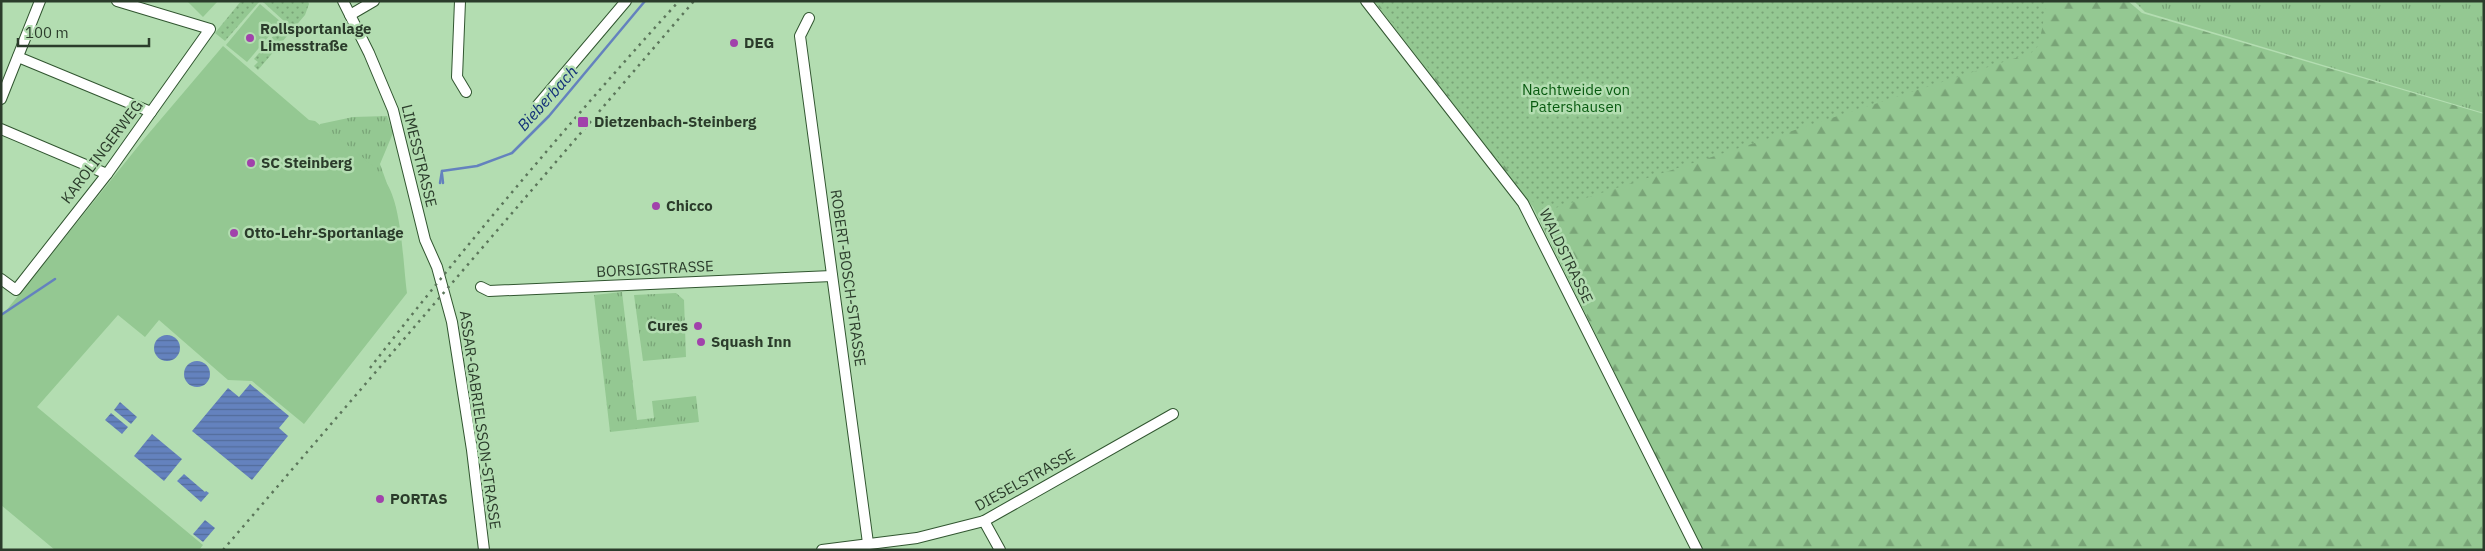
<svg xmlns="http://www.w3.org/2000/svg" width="2485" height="551" font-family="'IBM Plex Sans',sans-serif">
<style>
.grass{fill:url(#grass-tufts)}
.forest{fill:url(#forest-firs)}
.park{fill:url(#park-dots)}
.garden{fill:#94c892}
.water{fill:url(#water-rules)}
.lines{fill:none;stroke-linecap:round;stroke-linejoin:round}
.stream{stroke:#6482be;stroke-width:2.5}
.street-casing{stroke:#315630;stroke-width:12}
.street{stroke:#fff;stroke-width:10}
.rail{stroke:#5c765b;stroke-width:2.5;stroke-dasharray:2.5 5;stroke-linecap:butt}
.poi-dot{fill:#a142ab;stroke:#b3ddb1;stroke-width:2}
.labels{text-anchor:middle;stroke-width:5;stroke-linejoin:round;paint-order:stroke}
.poi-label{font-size:15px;font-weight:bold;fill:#2b3c2b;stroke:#b3ddb1;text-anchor:start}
.park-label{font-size:15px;fill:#085a10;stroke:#b3ddb1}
.street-label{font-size:15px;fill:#2b3c2b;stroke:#b3ddb1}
.water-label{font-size:16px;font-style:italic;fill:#123078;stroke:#b3ddb1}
</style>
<defs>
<pattern id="grass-tufts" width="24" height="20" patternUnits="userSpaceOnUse" patternTransform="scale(1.25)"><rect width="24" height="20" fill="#94c892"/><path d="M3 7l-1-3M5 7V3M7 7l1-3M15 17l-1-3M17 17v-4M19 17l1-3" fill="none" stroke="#79a477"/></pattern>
<pattern id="forest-firs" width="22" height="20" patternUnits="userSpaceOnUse" patternTransform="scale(1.25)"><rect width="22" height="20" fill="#94c892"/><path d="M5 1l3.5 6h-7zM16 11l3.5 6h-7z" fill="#79a477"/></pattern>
<pattern id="park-dots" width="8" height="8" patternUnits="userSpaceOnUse" patternTransform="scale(1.25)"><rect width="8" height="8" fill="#94c892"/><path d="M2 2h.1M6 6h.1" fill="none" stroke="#79a477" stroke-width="1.8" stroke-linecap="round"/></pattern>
<pattern id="water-rules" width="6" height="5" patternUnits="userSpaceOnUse" patternTransform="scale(1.25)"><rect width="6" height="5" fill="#6482be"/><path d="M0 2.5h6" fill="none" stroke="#536c9b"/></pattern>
</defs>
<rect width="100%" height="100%" fill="#b3ddb1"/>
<g class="grass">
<path d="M 2134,1 L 2484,1 L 2484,113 L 2145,12 Z"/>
<path d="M 387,116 L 393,133 L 380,164 L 396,209 L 319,151 L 320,124 L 353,117 Z"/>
<path d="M 622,292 L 637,420 L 654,418 L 652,401 L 696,396 L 699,422 L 610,432 L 594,295 Z"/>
<path d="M 676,293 L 684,300 L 686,357 L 643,361 L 634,295 Z"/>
</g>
<path class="forest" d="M 1374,1 L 2128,1 L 2142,13 L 2484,114 L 2484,550 L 1702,550 L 1533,207 Z"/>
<g class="park">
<path d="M 241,1 L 260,1 L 225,41 L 215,33 Z"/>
<path d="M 262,1 L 308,1 L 309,4 L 305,15 L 258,70 L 254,66 L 258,62 L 254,59 L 285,22 Z"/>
<path d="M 1376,1 L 2047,1 L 2039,45 L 2031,53 L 1546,211 L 1532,201 Z"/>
</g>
<g class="garden">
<path d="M 187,1 L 218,1 L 203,17 Z"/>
<path d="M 260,4 L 281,22 L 247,62 L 226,45 Z"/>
<path d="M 223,46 L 309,120 L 315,121 C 337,139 373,160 387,184 C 402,208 403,264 407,293 L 304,424 L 252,381 L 228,380 L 159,320 L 145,337 L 118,315 L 37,407 L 203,545 L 199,550 L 55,550 L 1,505 L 1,317 L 144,139 Z"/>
</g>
<g class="water">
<circle cx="167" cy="348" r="13"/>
<circle cx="197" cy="374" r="13"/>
<path d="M 250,384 L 289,416 L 279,428 L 288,436 L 252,480 L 192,431 L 228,388 L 239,397 Z"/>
<path d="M 120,402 L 137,417 L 131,424 L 114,410 Z"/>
<path d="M 111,413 L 128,427 L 122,434 L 105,420 Z"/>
<path d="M 152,434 L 182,459 L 164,481 L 134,456 Z"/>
<path d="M 184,474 L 205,492 L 206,491 L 209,493 L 201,502 L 177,481 Z"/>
<path d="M 205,520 L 215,528 L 203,542 L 193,534 Z"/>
</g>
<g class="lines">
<g class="stream">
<path d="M 442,171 L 477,166 L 512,153 L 549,116 L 645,1"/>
<path d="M 442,174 L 443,183"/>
<path d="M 440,183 L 442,171"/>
<path d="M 1,315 L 55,279"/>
</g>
<defs>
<g id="street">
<path d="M 343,1 L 369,53 L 393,110 L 425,240 L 437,267 L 452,322 L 472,450 L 484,550"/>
<path d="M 460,1 L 457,77 L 466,92"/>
<path d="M 1366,1 L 1523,203 L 1697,550"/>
<path d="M 350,15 L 374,1"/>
<path d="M 809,18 L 800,36 L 868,543"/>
<path d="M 18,57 L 151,112"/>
<path d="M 1,99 L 40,1"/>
<path d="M 537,106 L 626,1"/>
<path d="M 1,129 L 107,174"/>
<path d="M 1,279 L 16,290 L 107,174 L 210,29 L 117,1"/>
<path d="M 481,287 L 489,291 L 832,276"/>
<path d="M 984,521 L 1000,550"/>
<path d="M 822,550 L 917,538 L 984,521 L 1173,414"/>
</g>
</defs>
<use href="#street" class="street-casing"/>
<use href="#street" class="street"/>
<g class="rail">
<path d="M 370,368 C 468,242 571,120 679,1"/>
<path d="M 223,550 L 694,1"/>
</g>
</g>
<g class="poi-dot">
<circle cx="250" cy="38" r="5"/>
<circle cx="734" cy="43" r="5"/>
<rect x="577" y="116" width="12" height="12" rx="2.5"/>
<circle cx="251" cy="163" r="5"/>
<circle cx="656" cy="206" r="5"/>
<circle cx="234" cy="233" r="5"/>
<circle cx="698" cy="326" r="5"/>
<circle cx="701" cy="342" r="5"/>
<circle cx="380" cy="499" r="5"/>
</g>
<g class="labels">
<g class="poi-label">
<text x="260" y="34">Rollsportanlage<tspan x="260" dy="17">Limesstraße</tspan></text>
<text x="744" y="48">DEG</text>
<text x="594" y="127">Dietzenbach-Steinberg</text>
<text x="261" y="168">SC Steinberg</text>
<text x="666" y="211">Chicco</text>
<text x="244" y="238">Otto-Lehr-Sportanlage</text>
<text x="688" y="331" text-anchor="end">Cures</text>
<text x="711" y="347">Squash Inn</text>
<text x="390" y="504">PORTAS</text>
</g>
<g class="park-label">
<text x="1576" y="95">Nachtweide von<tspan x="1576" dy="17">Patershausen</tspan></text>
</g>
<g class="street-label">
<text transform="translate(102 152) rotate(-53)" y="5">KAROLINGERWEG</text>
<text transform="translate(419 156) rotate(76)" y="5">LIMESSTRASSE</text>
<text transform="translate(1566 256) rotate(64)" y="5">WALDSTRASSE</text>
<text transform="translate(655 269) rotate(-3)" y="5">BORSIGSTRASSE</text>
<text transform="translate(848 278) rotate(82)" y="5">ROBERT-BOSCH-STRASSE</text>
<text transform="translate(480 420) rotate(82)" y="5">ASSAR-GABRIELSSON-STRASSE</text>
<text transform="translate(1025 480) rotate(-29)" y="5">DIESELSTRASSE</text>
</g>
<g class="water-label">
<text transform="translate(547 98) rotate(-48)" y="6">Bieberbach</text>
</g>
</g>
<rect width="2485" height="551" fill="none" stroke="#2b3c2b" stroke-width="5"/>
<path d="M18 38v8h131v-8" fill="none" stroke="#2b3c2b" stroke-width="2.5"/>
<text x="25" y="38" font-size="15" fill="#2b3c2b" stroke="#b3ddb1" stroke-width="4" paint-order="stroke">100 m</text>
</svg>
